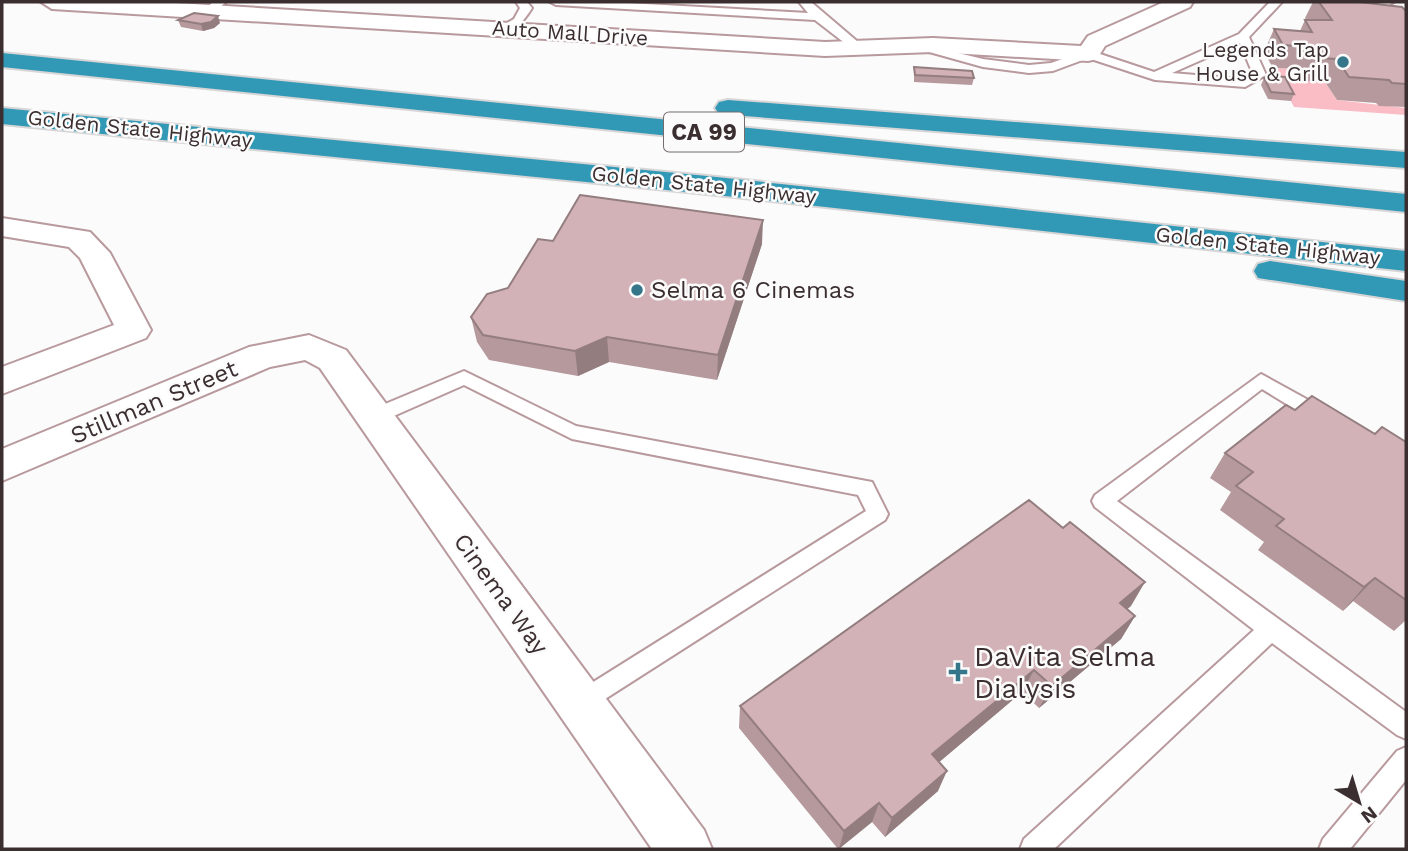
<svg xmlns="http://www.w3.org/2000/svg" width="1408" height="851" font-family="'Work Sans',sans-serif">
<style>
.green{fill:#fabdc6}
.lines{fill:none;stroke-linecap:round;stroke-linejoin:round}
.lane-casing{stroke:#b8999d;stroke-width:4}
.street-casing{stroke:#b8999d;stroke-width:4}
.highway-casing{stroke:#d8d5d6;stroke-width:4}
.lane{fill:#fff;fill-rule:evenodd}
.street{fill:#fff;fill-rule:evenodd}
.highway{fill:#3199b6;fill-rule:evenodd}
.wall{fill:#b5999d}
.shaded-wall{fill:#937d7f}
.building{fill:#d2b2b6;stroke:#937d7f;stroke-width:2}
.poi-dot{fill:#36768a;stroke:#fbfbfb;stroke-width:2.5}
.labels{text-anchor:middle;stroke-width:5;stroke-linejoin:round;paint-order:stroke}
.far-street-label{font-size:21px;fill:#3b2e30;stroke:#fbfbfb}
.far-poi-label{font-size:21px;fill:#3b2e30;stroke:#fbfbfb;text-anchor:end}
.shield{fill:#fbfbfb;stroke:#756c6d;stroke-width:2}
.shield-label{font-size:23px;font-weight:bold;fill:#3b2e30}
.poi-label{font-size:24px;fill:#3b2e30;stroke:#fbfbfb;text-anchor:start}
.street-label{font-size:24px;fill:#3b2e30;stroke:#fbfbfb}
.near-poi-label{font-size:28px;fill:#3b2e30;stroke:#fbfbfb;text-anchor:start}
</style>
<rect width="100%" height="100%" fill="#fbfbfb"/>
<path class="green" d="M 1273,68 L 1301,69 L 1308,81 L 1325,82 L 1337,100 L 1406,108 L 1406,115 L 1294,107 Z"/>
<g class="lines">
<defs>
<g id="lane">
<path d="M 213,2 L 226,2 L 213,13 L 205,13 L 205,9 Z"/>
<path d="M 516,2 L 527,2 L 532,8 C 524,20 516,33 500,31 L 500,27 L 514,19 L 520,8 Z"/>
<path d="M 550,2 L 610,2 L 808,13 L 799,2 L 811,2 L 865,48 L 855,51 L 815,20 L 556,5 Z"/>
<path d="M 1270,2 L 1282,2 L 1249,37 L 1266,75 L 1245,87 L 1155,80 L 1088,58 L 1053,71 L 1029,73 L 983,67 L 915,48 L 921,44 L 983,59 L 1029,65 L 1051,63 L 1088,50 L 1154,72 L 1239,34 ZM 1240,43 L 1253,74 L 1243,79 L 1172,73 Z"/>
<path d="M 1380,2 L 1394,2 L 1365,17 L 1355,15 Z"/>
<path d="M 464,371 L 576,426 L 872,482 L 888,514 L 885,520 L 580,715 L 571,712 L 568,704 L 571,696 L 866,511 L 858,495 L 572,439 L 464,385 L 380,422 L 373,424 L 363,417 L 366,412 Z"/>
<path d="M 1261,374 L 1330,412 L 1333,417 L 1330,422 L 1316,422 L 1262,389 L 1117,501 L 1406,712 L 1406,739 L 1397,735 L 1272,643 L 1054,849 L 1020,849 L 1024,839 L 1254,630 L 1095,507 L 1092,501 L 1095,495 Z"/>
<path d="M 1406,747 L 1406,780 L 1350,849 L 1319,849 L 1323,839 L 1397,751 Z"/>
</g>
<g id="street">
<path d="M 41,2 L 159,2 L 825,42 L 933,38 L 1081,46 L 1088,36 L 1164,2 L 1193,2 L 1190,7 L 1105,46 L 1097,59 L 1088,61 L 933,52 L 825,56 L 52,9 Z"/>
<path d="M 2,218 L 90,232 L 110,253 L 151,330 L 146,338 L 2,394 L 2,367 L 114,325 L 80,258 L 69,247 L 2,236 Z"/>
<path d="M 309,335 L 346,350 L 704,830 L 712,849 L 652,849 L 320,368 L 305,360 L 270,367 L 2,481 L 2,449 L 249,347 Z"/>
</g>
<g id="highway">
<path d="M 2,53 L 1406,194 L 1406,212 L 2,67 Z"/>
<path d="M 728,100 L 1406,152 L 1406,168 L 719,114 L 715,108 L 719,102 Z"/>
<path d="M 2,108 L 707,176 L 1406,251 L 1406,271 L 707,194 L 2,124 Z"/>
<path d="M 1270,261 L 1406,281 L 1406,301 L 1258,278 L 1254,271 L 1258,264 Z"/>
</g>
</defs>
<use href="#lane" class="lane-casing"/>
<use href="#street" class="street-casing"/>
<use href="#highway" class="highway-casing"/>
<use href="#lane" class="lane"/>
<use href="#street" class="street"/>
<use href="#highway" class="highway"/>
</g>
<g class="wall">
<path d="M 1313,2 L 1359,2 L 1406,11 L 1406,107 L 1379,106 L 1376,103 L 1337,100 L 1325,82 L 1308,81 L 1301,69 L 1273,68 L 1264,52 L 1274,29 L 1300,31 L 1305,20 L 1306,20 L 1305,18 Z"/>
<path d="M 178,20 L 220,23 L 214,28 L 203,31 L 181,27 Z"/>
<path d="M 914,67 L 974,78 L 972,85 L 914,82 Z"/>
<path d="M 1274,76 L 1294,94 L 1291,101 L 1268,99 L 1261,85 L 1264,78 L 1273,79 Z"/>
<path d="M 553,241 L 762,244 L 717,380 L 609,362 L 578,376 L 489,360 L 477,342 L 471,317 L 508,288 Z"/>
<path d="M 1295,410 L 1406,442 L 1406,620 L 1394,631 L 1353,601 L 1343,611 L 1258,550 L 1264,542 L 1220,510 L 1231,492 L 1210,478 L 1225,453 Z"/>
<path d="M 1131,606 L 1127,609 L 1135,616 L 1121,639 L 1039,708 L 1022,692 L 939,762 L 938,791 L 885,837 L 872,822 L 838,849 L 739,728 L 740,706 Z"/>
</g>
<g class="shaded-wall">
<path d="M 218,16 L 220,23 L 214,28 L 203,31 L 201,24 Z"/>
<path d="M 763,220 L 762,244 L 717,380 L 718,355 Z"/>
<path d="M 607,337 L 609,362 L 578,376 L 575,351 Z"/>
<path d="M 1375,578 L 1353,601 L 1343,611 L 1364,587 Z"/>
<path d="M 1145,582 L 1131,606 L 1106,626 L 1120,603 Z"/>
<path d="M 1135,616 L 1121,639 L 1039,708 L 1052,686 Z"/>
<path d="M 1034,670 L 1022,692 L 924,775 L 932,754 Z"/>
<path d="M 947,771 L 938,791 L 885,837 L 892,818 Z"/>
<path d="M 879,803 L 872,822 L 839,849 L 844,831 Z"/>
</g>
<g class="building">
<path d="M 1319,2 L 1359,2 L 1402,7 L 1406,11 L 1406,84 L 1392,83 L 1389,80 L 1349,77 L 1337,59 L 1319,58 L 1312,47 L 1283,45 L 1274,29 L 1312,32 L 1305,20 L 1332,20 Z"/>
<path d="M 194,13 L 218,16 L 211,22 L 201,24 L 178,20 Z"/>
<path d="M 914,67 L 972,71 L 974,78 L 915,75 Z"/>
<path d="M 1274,76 L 1285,77 L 1294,94 L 1271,92 L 1264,78 L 1275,79 Z"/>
<path d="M 580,195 L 763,220 L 718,355 L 607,337 L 575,351 L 483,335 L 471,317 L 487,294 L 508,288 L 538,239 L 553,241 Z"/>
<path d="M 1312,396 L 1375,434 L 1382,427 L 1406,442 L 1406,600 L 1375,578 L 1364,587 L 1276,526 L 1284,519 L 1236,486 L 1253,472 L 1225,453 L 1286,405 L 1295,410 Z"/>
<path d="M 1029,500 L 1063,528 L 1070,522 L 1145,582 L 1120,603 L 1135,616 L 1052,686 L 1034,670 L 932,754 L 947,771 L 892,818 L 879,803 L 844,831 L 740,706 Z"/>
</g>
<g class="poi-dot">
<circle cx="1343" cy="62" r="7"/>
<circle cx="637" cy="290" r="7"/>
<path d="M954.5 661.5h7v7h7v7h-7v7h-7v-7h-7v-7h7z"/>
</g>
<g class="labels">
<g class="far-street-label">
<text transform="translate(570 33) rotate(4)" y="7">Auto Mall Drive</text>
<text transform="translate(140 129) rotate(6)" y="7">Golden State Highway</text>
<text transform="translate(704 185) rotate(6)" y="7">Golden State Highway</text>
<text transform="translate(1268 246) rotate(6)" y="7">Golden State Highway</text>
</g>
<g class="far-poi-label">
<text x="1329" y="57">Legends Tap<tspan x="1329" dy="24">House &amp; Grill</tspan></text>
</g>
<rect class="shield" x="664" y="112.5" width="80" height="39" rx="5"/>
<g class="shield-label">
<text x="704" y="140">CA 99</text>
</g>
<g class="poi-label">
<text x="651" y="298">Selma 6 Cinemas</text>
</g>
<g class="street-label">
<text transform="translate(154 402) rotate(-23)" y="8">Stillman Street</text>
<text transform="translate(501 594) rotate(54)" y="8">Cinema Way</text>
</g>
<g class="near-poi-label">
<text x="974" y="666">DaVita Selma<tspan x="974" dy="32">Dialysis</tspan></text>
</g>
</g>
<rect width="1408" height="851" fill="none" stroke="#3b2e30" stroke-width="7"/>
<g transform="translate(1359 802) rotate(142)" stroke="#fbfbfb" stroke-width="5" paint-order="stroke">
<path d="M0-5L12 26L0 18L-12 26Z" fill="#3b2e30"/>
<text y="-10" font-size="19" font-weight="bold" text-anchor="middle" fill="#3b2e30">N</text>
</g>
</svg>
